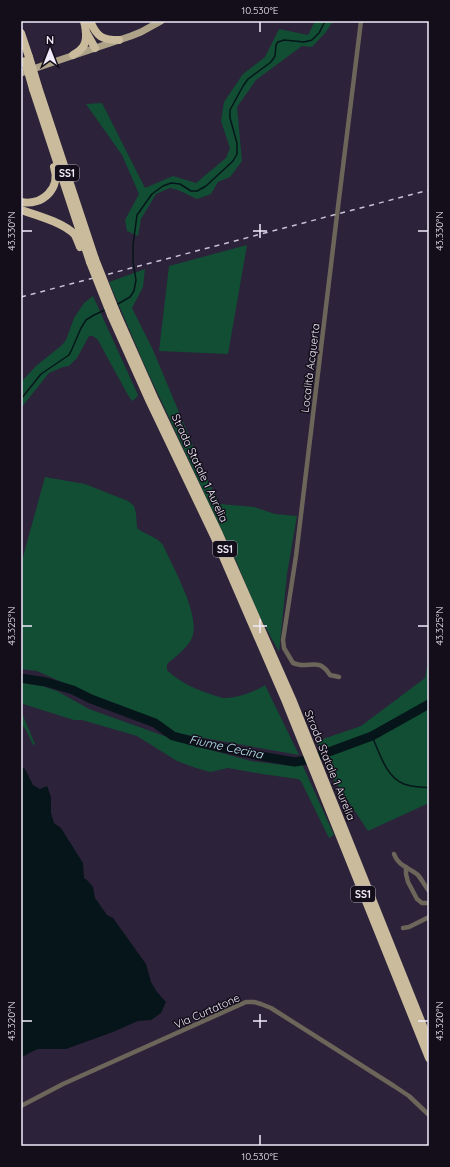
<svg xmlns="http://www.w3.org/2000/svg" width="450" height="1167" font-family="Quicksand,sans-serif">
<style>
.green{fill:#114e34}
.water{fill:#061519}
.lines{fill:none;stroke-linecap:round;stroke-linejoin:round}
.stream{stroke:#061519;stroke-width:1.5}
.river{stroke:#061519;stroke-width:9}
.street{stroke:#6b6659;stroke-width:4.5}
.primary{stroke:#aea389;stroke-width:7}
.highway{stroke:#c9bb9b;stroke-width:8}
.rail{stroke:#c9c2d4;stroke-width:1.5;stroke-dasharray:5 5;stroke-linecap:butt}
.highway-bridge{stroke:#c9bb9b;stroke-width:8}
.ticks{fill:none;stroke:#f1ebfb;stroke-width:1.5}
.labels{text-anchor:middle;stroke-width:3;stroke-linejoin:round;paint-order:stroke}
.shield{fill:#130e19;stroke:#aea9b7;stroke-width:1}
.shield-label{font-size:10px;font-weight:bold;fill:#f1ebfb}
.street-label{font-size:11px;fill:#f1ebfb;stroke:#130e19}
.water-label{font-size:12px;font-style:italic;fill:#b8edfb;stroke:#130e19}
.neatline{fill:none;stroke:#f1ebfb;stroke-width:1.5}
.ticks-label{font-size:10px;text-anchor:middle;fill:#f1ebfb}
</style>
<rect width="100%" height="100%" fill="#2c223a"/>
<g class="green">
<path d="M 315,21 L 333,21 L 326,32 L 312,47 L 302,46 L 256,80 L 237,107 L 242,161 L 230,177 L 218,182 L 211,194 L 197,199 L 178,190 L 170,188 L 156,194 L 141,219 L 138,236 L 127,231 L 125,220 L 139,194 L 122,155 L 86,104 L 102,103 L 145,188 L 173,176 L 196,183 L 226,158 L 230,148 L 221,121 L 224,102 L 243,74 L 265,57 L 279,29 L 308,35 Z"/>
<path d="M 247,245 L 228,354 L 159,351 L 169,266 Z"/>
<path d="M 145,269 L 143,287 L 132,308 L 153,350 L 206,477 L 220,504 L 254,507 L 275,514 L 297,516 L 287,574 L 279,652 L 258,613 L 236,561 L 144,364 L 109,282 Z"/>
<path d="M 93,296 L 138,395 L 136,398 L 132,401 L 128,395 L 106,355 L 98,340 L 93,336 L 89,336 L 77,358 L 69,366 L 63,367 L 49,373 L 21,408 L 21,382 L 36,366 L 62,345 L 66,340 L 74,318 L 84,303 Z"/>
<path d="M 45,477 L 85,484 L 128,501 L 134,506 L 136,513 L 137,528 C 145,535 156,536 163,545 C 172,566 203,618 191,640 C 186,649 175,657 167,664 L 167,670 C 180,683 196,689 213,695 C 217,696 221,698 225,698 C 235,699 257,691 265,685 L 299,755 L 176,733 L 37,671 L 21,669 L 21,564 Z"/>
<path d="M 429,656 L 429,803 L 368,831 L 325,766 L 317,741 L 361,726 L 425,678 Z"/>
<path d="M 21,683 L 42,686 L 57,691 L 89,709 L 181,742 L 251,761 L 291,766 L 302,764 L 334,835 L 329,838 L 301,781 L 298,779 L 262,774 L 228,768 L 210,772 L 193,767 L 177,761 L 137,736 L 82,720 L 74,720 L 23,704 L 21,706 Z"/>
<path d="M 21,711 L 35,744 L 33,745 L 26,730 L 21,724 Z"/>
</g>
<path class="water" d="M 21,766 L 25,769 L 33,785 L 40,789 L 47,786 L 51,797 L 51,813 L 54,823 L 61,828 L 83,863 L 84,878 L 88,881 L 93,887 L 95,898 L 107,915 L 113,918 L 146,964 L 151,982 L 157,992 L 166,1002 L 161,1013 L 151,1020 L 138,1021 L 113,1032 L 66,1049 L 38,1049 L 29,1053 L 21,1058 Z"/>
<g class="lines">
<g class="stream">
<path d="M 116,305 L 130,297 L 134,291 L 136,280 L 133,261 L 133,245 L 137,215 L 152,194 L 163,186 L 171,183 L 180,184 L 191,191 L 197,191 L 206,186 L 233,161 L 237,154 L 237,143 L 230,118 L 230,110 L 243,86 L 248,79 L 271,62 L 275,56 L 276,45 L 278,42 L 284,40 L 304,42 L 312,40 L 319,33 L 325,21"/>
<path d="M 21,399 L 41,374 L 69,355 L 72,349 L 81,328 L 86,320 L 94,315 L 105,310"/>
<path d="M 372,736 C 379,752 386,777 404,784 C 412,787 421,787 429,788"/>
</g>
<path class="river" d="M 21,678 L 46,682 L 73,690 L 91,699 L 155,723 L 173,736 L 196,742 L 260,756 L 295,762 L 307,760 L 372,736 L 429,704"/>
<g class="street">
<path d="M 339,677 L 330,675 C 321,661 316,665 302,665 C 299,665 296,664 293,663 L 284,648 L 283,640 L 296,556 L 337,215 L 361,21"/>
<path d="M 394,854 C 398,866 410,868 418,875 C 422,880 425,886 429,891"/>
<path d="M 406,867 L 406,874 L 408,882 L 417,899 L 422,903 L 429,903"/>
<path d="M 403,928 L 409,927 L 429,917"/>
<path d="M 21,1106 L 63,1084 L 246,1002 L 254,1002 L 261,1004 L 271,1008 L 394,1086 L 409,1096 L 429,1115"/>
</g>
<path class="primary" d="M 21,73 L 131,36 L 141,32 L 161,21"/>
<g class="highway">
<path d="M 90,21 C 97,37 102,40 119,40"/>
<path d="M 86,32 L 95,48"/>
<path d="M 21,33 L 29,57"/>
<path d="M 73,55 C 75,53 79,52 81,49 C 88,43 86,29 84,21"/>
<path d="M 38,87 L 95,259"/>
<path d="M 33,89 L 90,262"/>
<path d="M 21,202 C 43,206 61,188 54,167"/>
<path d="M 21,210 C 36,215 65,223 75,235 C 77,239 78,242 80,247"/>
<path d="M 116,312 L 155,400 L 219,534 L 292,699 L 429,1041"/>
<path d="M 111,315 L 150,402 L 214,536 L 286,702 L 429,1058"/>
</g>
<path class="rail" d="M 21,297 L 429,190"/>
<g class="highway-bridge">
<path d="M 29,57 L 38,87"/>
<path d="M 25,61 L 33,89"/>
<path d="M 95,259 L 116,312"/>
<path d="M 90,262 L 111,315"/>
</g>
</g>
<path class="ticks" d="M 260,22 L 260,32M 260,224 L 260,238M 22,231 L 32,231M 253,231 L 267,231M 418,231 L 428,231M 260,619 L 260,633M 22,626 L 32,626M 253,626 L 267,626M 418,626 L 428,626M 260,1014 L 260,1028M 22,1021 L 32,1021M 253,1021 L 267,1021M 418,1021 L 428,1021M 260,1135 L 260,1145"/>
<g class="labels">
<g class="shield">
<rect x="55" y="165" width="24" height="16" rx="3"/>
<rect x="213" y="541" width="24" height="16" rx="3"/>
<rect x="351" y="886" width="24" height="16" rx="3"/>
</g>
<g class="shield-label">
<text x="67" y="177">SS1</text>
<text x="225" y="553">SS1</text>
<text x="363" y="898">SS1</text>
</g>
<g class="street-label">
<text transform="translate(310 368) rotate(-83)" y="4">Località Acquerta</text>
<text transform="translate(200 468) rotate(65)" y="4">Strada Statale 1 Aurelia</text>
<text transform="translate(330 765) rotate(68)" y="4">Strada Statale 1 Aurelia</text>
<text transform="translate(207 1011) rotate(-24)" y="4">Via Curtatone</text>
</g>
<g class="water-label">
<text transform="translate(226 747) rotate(12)" y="4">Fiume Cecina</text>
</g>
</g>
<rect width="450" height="1167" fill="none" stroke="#130e19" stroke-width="44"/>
<g transform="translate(50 50)" stroke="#130e19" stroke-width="3" paint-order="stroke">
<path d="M0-3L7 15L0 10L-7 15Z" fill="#f1ebfb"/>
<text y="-6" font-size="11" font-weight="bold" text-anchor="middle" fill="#f1ebfb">N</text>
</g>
<rect x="22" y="22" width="406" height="1123" class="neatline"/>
<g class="ticks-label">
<text x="260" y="14">10.530°E</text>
<text transform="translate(11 231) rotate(-90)" y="4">43.330°N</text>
<text transform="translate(439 231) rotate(-90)" y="4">43.330°N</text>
<text transform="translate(11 626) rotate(-90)" y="4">43.325°N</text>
<text transform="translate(439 626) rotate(-90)" y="4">43.325°N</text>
<text transform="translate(11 1021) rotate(-90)" y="4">43.320°N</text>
<text transform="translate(439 1021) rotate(-90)" y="4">43.320°N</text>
<text x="260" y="1160">10.530°E</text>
</g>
</svg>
